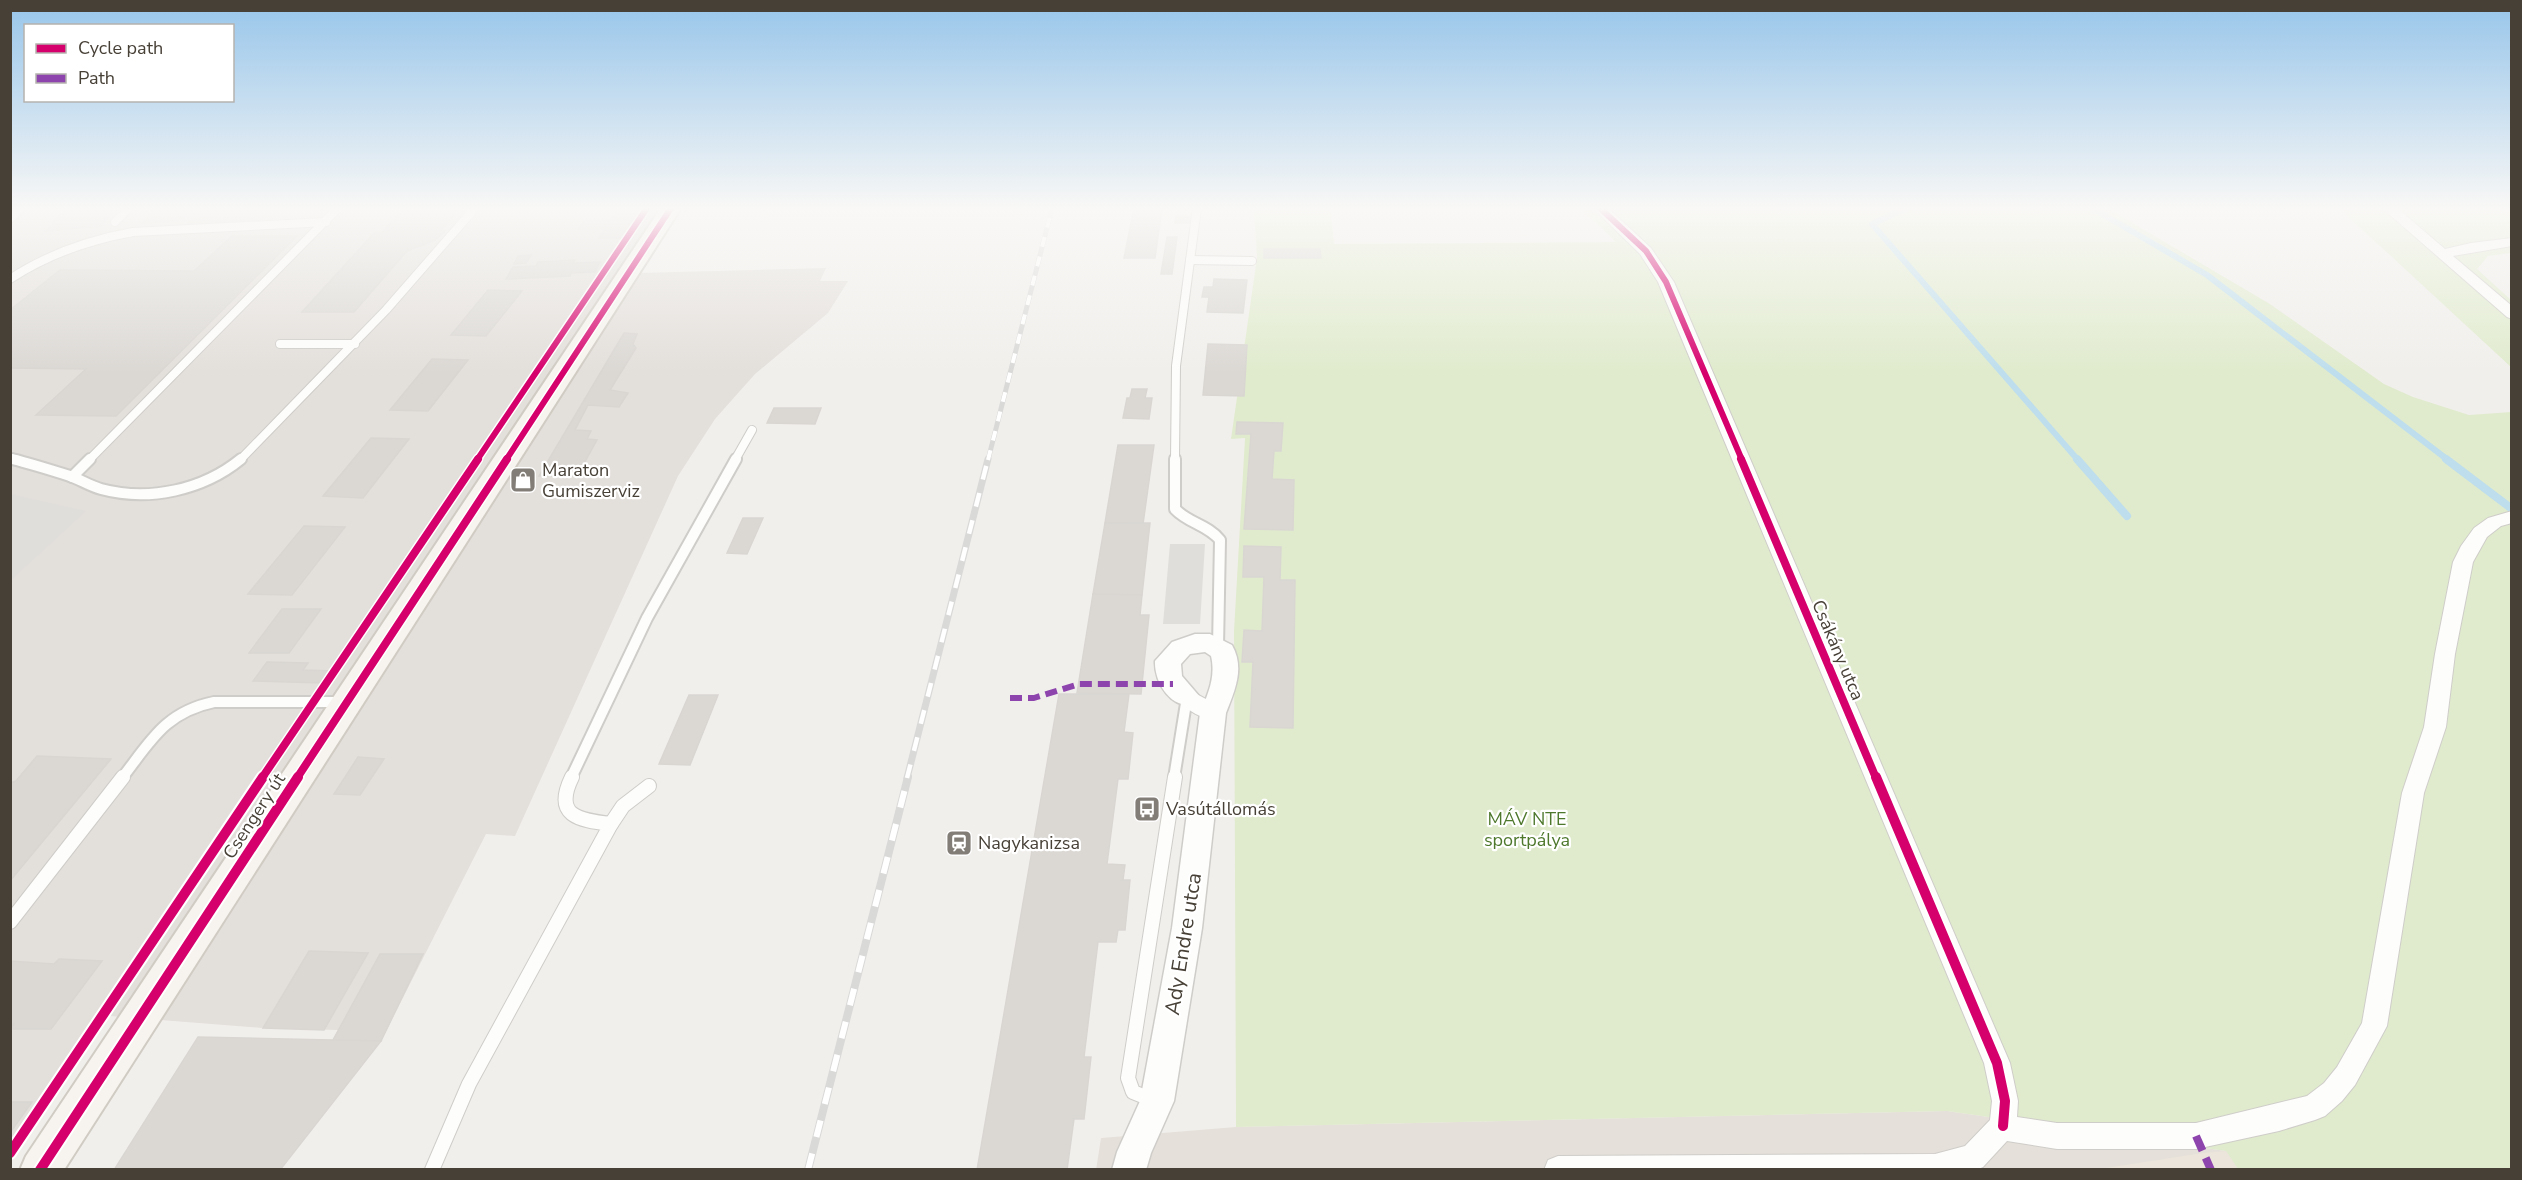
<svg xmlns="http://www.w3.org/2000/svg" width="2522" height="1180" font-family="'Nunito Sans',sans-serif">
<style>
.residential{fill:#e5e0d9}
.industrial{fill:#e3dfdb}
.education{fill:#ebe5db}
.green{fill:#e0ebcd}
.parking{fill:#e0dedb}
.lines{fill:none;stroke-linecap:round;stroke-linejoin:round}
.stream-far1{stroke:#bedeed;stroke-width:6}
.stream{stroke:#bedeed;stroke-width:8}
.building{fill:#dbd8d4;stroke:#d9d6d2;stroke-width:1.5}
.service-far2-casing{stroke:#cfcdc9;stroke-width:10}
.service-far1-casing{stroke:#cfcdc9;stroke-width:14}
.service-casing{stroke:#cfcdc9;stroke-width:16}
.minor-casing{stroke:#cfcdc9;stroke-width:2}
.tertiary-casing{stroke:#cfcdc9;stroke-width:3}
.secondary-casing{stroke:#d0cbc3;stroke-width:4}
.service-far2{stroke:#fdfdfc;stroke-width:8}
.service-far1{stroke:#fdfdfc;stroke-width:10}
.service{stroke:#fdfdfc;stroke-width:14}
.minor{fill:#fdfdfc;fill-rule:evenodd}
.tertiary{fill:#fdfdfc;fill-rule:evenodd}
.secondary{fill:#f7f4ef;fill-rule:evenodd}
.rail-far2-casing{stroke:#d9d9d8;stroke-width:5}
.rail-far1-casing{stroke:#d9d9d8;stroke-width:7}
.rail-casing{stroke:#d9d9d8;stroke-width:8}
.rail-far2{stroke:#fff;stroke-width:4;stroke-dasharray:10;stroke-linecap:butt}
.rail-far1{stroke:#fff;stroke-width:4.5;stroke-dasharray:14;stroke-linecap:butt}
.rail{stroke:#fff;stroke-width:6;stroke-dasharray:17;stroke-linecap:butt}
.quiet-far1{stroke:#8e44ad;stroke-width:6;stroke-dasharray:12 6;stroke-linecap:butt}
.quiet{stroke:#8e44ad;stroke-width:8;stroke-dasharray:16 8;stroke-linecap:butt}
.cycleway-far2-casing{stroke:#fff;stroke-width:9}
.cycleway-far1-casing{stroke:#fff;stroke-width:11}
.cycleway-casing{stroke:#fff;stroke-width:14}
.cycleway-far2{stroke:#d6006c;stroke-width:6}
.cycleway-far1{stroke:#d6006c;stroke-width:8}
.cycleway{stroke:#d6006c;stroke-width:10}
.labels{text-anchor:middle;stroke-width:4.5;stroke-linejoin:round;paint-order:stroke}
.poi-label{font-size:18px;fill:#474037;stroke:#fff;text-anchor:start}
.street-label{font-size:18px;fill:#474037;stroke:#fff}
.park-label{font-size:18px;fill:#4e782c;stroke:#fff}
.near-street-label{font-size:21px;fill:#474037;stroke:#fff}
</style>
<rect width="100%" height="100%" fill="#f1efec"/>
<path class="residential" d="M 1947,1111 L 2226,1151 L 2238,1169 L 1096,1170 L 1101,1138 L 1236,1127 Z"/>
<path class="industrial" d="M 11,208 L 679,208 L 638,273 L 826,268 L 820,281 L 848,281 L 828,313 L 755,374 L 715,419 L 678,476 L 515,836 L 486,834 L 381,1041 L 333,1040 L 338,1030 L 263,1028 L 97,1015 L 11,1141 Z"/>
<path class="education" d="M 2226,1151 L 2238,1169 L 2093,1170 L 2203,1153 Z"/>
<g class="green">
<path d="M 1254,208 L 1330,208 L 1334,244 L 1616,242 L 1581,208 L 2107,208 L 2270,304 L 2384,384 L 2413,397 L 2469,415 L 2511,412 L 2511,1169 L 2238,1169 L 2226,1151 L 1947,1111 L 1236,1127 L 1234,631 L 1245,438 L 1231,439 L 1257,258 Z"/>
<path d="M 2339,208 L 2511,208 L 2511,253 L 2488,256 L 2477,269 L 2511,300 L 2511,367 Z"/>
</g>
<g class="parking">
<path d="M 11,494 L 86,511 L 11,580 L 10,494 Z"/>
<path d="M 1170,544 L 1205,544 L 1200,624 L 1163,624 Z"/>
</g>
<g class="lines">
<g class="stream-far1">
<path d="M 1906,208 L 1872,224 L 2078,460"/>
<path d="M 2092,208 L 2207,275 L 2448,460"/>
</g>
<g class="stream">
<path d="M 2077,459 L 2127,516"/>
<path d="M 2446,459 L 2512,509"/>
</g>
</g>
<g class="building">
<path d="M 66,208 L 116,208 L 101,226 L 46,231 Z"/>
<path d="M 156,208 L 201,208 L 191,220 L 143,223 Z"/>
<path d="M 201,208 L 263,208 L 254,219 L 187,224 Z"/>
<path d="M 405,208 L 461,208 L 440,231 L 445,231 L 435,240 L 407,251 L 354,312 L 302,312 L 374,233 L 381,233 Z"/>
<path d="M 513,208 L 546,208 L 544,211 L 511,210 Z"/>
<path d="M 574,208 L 607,208 L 605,211 L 572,211 Z"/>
<path d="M 1134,208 L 1162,208 L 1155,258 L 1124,258 Z"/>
<path d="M 618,214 L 636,214 L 621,238 L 599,238 L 605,229 L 578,229 L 583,221 L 613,221 Z"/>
<path d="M 1176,216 L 1194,217 L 1193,223 L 1175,223 Z"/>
<path d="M 232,236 L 297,236 L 116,416 L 36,415 L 86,369 L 10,368 L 10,310 L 60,270 L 194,271 Z"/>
<path d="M 1167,237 L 1177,237 L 1172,274 L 1161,274 Z"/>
<path d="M 1264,249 L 1320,249 L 1321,258 L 1264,258 Z"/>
<path d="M 531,255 L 526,263 L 514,264 L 518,256 Z"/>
<path d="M 575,260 L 573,263 L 600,262 L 595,272 L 571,273 L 570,276 L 506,279 L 513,267 L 536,266 L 538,262 Z"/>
<path d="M 1214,279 L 1247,280 L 1243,313 L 1207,312 L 1209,297 L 1202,297 L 1204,287 L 1213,287 Z"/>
<path d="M 488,290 L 522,291 L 486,336 L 451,335 Z"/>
<path d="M 624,333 L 637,334 L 633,344 L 636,348 L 610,390 L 628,393 L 619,407 L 588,405 L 575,430 L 591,431 L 587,439 L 597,440 L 577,476 L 539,476 Z"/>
<path d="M 1208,344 L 1247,345 L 1244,396 L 1203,395 Z"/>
<path d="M 432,359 L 468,360 L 428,411 L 390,410 Z"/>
<path d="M 1132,389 L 1147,389 L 1145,398 L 1152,398 L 1149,419 L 1123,418 L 1127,398 L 1130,398 Z"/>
<path d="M 774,408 L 821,408 L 815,424 L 767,423 Z"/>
<path d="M 1237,422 L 1283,423 L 1281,451 L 1274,451 L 1272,479 L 1294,480 L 1293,530 L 1244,529 L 1251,434 L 1236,434 Z"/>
<path d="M 371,438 L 409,439 L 363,498 L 323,496 Z"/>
<path d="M 1118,445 L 1154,445 L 1143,524 L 1105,523 Z"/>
<path d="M 743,518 L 763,518 L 747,554 L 727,553 Z"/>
<path d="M 1105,523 L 1150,523 L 1142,595 L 1093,594 Z"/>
<path d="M 304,526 L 345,527 L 292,595 L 248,594 Z"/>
<path d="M 1244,546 L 1281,547 L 1280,580 L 1295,580 L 1293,728 L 1250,727 L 1253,662 L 1242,662 L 1244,630 L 1262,631 L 1264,577 L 1243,577 Z"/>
<path d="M 1093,594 L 1142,595 L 1140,615 L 1149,615 L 1141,694 L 1077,693 Z"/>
<path d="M 282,609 L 321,609 L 289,653 L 249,653 Z"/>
<path d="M 267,662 L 308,663 L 303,670 L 332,671 L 323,683 L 253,681 Z"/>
<path d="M 1059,694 L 1129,694 L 1124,732 L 1133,733 L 1128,779 L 1118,779 L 1107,864 L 1125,865 L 1123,880 L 1130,880 L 1125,930 L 1118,930 L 1116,942 L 1098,942 L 1084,1057 L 1091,1057 L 1084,1119 L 1074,1119 L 1067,1170 L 977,1170 Z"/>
<path d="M 689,695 L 718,695 L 690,765 L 659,764 Z"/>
<path d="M 37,756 L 111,759 L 10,881 L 10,783 L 16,781 Z"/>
<path d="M 358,757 L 384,759 L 360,795 L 334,794 Z"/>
<path d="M 309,951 L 368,953 L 324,1030 L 263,1028 Z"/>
<path d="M 380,954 L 423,954 L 381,1041 L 333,1040 Z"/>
<path d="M 59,959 L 102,961 L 51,1029 L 10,1029 L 14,1023 L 10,1023 L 10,961 L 54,964 Z"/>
<path d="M 198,1037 L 333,1040 L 381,1041 L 280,1170 L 114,1170 Z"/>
<path d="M 10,1102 L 32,1102 L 10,1133 Z"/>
</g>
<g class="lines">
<defs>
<g id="service-far2">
<path d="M 10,219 L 21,208"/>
<path d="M 115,222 L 129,208"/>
<path d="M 1190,260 L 1252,261"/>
<path d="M 10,279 C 48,254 88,240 133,232 L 326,222"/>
<path d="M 280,344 L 355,344"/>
<path d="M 10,458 L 18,460"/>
<path d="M 89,460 L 338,208"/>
<path d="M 240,460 L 386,310 L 475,208"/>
<path d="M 735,460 L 752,430"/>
<path d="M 1175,460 L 1176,366 L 1197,208"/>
</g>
<g id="service-far1">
<path d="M 12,459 C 32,464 51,470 70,476 C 81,480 90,486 101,489 C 149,502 203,490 241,459"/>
<path d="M 1175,459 L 1175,509 C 1188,523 1208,525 1220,540 L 1218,647"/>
<path d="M 72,477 L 90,459"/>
<path d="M 122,778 C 150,742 165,712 214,702 L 343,702"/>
<path d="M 571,778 L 647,618 L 736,459"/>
<path d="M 1174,778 L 1187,697"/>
</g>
<g id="service">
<path d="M 611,824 L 623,806 L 649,786"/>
<path d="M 10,922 L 123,777"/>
<path d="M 1153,1100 L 1133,1092 L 1128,1078 L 1175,777"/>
<path d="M 432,1170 L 469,1084 L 611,824 C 578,820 553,816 572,777"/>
</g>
<g id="minor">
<path d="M 1593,208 L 1608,208 L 1651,248 L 1674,282 L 2010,1063 L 2018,1101 L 2017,1117 L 2057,1123 L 2196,1123 L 2307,1096 L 2324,1083 L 2337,1067 L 2362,1023 L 2402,793 L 2424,727 L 2435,654 L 2453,562 L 2461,546 L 2474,528 L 2488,518 L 2512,511 L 2512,523 L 2501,526 L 2487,537 L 2473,562 L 2455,654 L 2446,727 L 2424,793 L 2387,1026 L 2355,1085 L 2342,1101 L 2325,1116 L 2315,1120 L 2279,1131 L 2196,1149 L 2057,1149 L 2007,1141 L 1983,1167 L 1976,1170 L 1544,1170 L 1548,1160 L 1558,1156 L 1935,1154 L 1965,1146 L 1990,1120 L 1992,1101 L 1984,1063 L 1658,282 L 1640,254 Z"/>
<path d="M 2382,208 L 2397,208 L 2445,249 L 2471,243 L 2512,238 L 2512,246 L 2453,256 L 2512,306 L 2512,319 L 2507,317 Z"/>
<path d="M 1187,689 L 1221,707 L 1224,713 L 1221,719 C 1207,723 1183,709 1176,697 L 1180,691 Z"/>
</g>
<path id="tertiary" d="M 1195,634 L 1210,634 L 1232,645 C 1245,668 1235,690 1226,713 L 1202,928 L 1174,1101 L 1151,1153 L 1146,1170 L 1112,1170 L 1117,1152 L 1140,1101 L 1172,928 L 1200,713 C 1208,694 1216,677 1211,656 L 1205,652 L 1190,654 L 1181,664 L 1182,676 L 1200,697 L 1196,704 C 1172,711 1154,683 1155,661 L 1172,642 Z"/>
<path id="secondary" d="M 661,208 L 681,208 L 64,1170 L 20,1170 L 26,1156 Z"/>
</defs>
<use href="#service-far2" class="service-far2-casing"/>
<use href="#service-far1" class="service-far1-casing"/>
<use href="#service" class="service-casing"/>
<use href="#minor" class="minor-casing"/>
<use href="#tertiary" class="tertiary-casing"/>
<use href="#secondary" class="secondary-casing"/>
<use href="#service-far2" class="service-far2"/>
<use href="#service-far1" class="service-far1"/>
<use href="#service" class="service"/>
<use href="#minor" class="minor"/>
<use href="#tertiary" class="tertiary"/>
<use href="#secondary" class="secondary"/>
<defs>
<path id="rail-far2" d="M 988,460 L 1052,208"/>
<path id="rail-far1" d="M 907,778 L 988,459"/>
<path id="rail" d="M 808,1170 L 908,777"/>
</defs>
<use href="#rail-far2" class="rail-far2-casing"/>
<use href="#rail-far1" class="rail-far1-casing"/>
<use href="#rail" class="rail-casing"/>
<use href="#rail-far2" class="rail-far2"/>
<use href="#rail-far1" class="rail-far1"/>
<use href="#rail" class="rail"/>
<path class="quiet-far1" d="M 1010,698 L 1034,698 L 1079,684 L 1173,684"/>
<path class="quiet" d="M 2196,1136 L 2211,1170"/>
<defs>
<g id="cycleway-far2">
<path d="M 1600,208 L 1646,251 L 1666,282 L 1742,460"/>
<path d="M 477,460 L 647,208"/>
<path d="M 506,460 L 671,208"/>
</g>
<g id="cycleway-far1">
<path d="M 1741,459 L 1876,778"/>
<path d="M 262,778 L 478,459"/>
<path d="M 297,778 L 507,459"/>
</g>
<g id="cycleway">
<path d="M 1876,777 L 1997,1063 L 2005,1101 L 2003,1126"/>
<path d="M 10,1153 L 263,777"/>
<path d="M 40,1170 L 298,777"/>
</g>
</defs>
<use href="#cycleway-far2" class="cycleway-far2-casing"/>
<use href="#cycleway-far1" class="cycleway-far1-casing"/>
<use href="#cycleway" class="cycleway-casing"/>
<use href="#cycleway-far2" class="cycleway-far2"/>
<use href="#cycleway-far1" class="cycleway-far1"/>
<use href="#cycleway" class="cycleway"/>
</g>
<linearGradient id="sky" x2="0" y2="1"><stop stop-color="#97c5ea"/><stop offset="0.56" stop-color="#f9f8f6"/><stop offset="1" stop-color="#f9f8f6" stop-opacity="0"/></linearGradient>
<rect width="2522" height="373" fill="url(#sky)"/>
<defs>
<symbol id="shop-square" viewBox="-11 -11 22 22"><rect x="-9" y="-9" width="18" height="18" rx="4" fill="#827d76" stroke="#fff"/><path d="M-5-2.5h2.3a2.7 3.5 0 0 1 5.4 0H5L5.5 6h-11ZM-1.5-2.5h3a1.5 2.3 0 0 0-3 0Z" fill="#fff"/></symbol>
<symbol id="bus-square" viewBox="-11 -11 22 22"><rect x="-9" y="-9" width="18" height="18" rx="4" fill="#827d76" stroke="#fff"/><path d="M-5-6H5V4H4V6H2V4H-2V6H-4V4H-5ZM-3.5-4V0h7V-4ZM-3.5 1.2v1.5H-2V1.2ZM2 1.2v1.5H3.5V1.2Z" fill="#fff"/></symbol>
<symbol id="station-square" viewBox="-11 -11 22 22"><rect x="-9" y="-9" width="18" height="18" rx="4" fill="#827d76" stroke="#fff"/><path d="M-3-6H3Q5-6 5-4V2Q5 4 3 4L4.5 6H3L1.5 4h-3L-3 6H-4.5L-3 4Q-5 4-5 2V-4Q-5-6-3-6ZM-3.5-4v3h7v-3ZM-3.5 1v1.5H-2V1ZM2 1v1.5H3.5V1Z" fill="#fff"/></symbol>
</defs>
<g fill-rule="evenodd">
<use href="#shop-square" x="508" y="465" width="30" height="30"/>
<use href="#bus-square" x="1132" y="794" width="30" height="30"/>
<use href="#station-square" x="944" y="828" width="30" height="30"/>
</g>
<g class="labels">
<g class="poi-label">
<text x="542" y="476">Maraton<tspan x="542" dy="21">Gumiszerviz</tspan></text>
<text x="1166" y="815">Vasútállomás</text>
<text x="978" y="849">Nagykanizsa</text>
</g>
<g class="street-label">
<text transform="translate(1838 650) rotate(67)" y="6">Csákány utca</text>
<text transform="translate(254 816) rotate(-57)" y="6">Csengery út</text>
</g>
<g class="park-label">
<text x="1527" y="825">MÁV NTE<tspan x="1527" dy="21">sportpálya</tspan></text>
</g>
<g class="near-street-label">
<text transform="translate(1183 944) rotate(-81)" y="7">Ady Endre utca</text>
</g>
</g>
<rect width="2522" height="1180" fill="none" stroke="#474037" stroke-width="24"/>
<rect x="24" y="24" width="210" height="78" fill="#ffffff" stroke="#b5b3af" stroke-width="1.5"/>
<rect x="36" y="44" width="30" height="9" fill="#d6006c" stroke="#b5b3af" stroke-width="1.5"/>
<text x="78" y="54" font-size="18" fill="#474037">Cycle path</text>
<rect x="36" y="74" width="30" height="9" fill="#8e44ad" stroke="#b5b3af" stroke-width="1.5"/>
<text x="78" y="84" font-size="18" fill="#474037">Path</text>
</svg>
